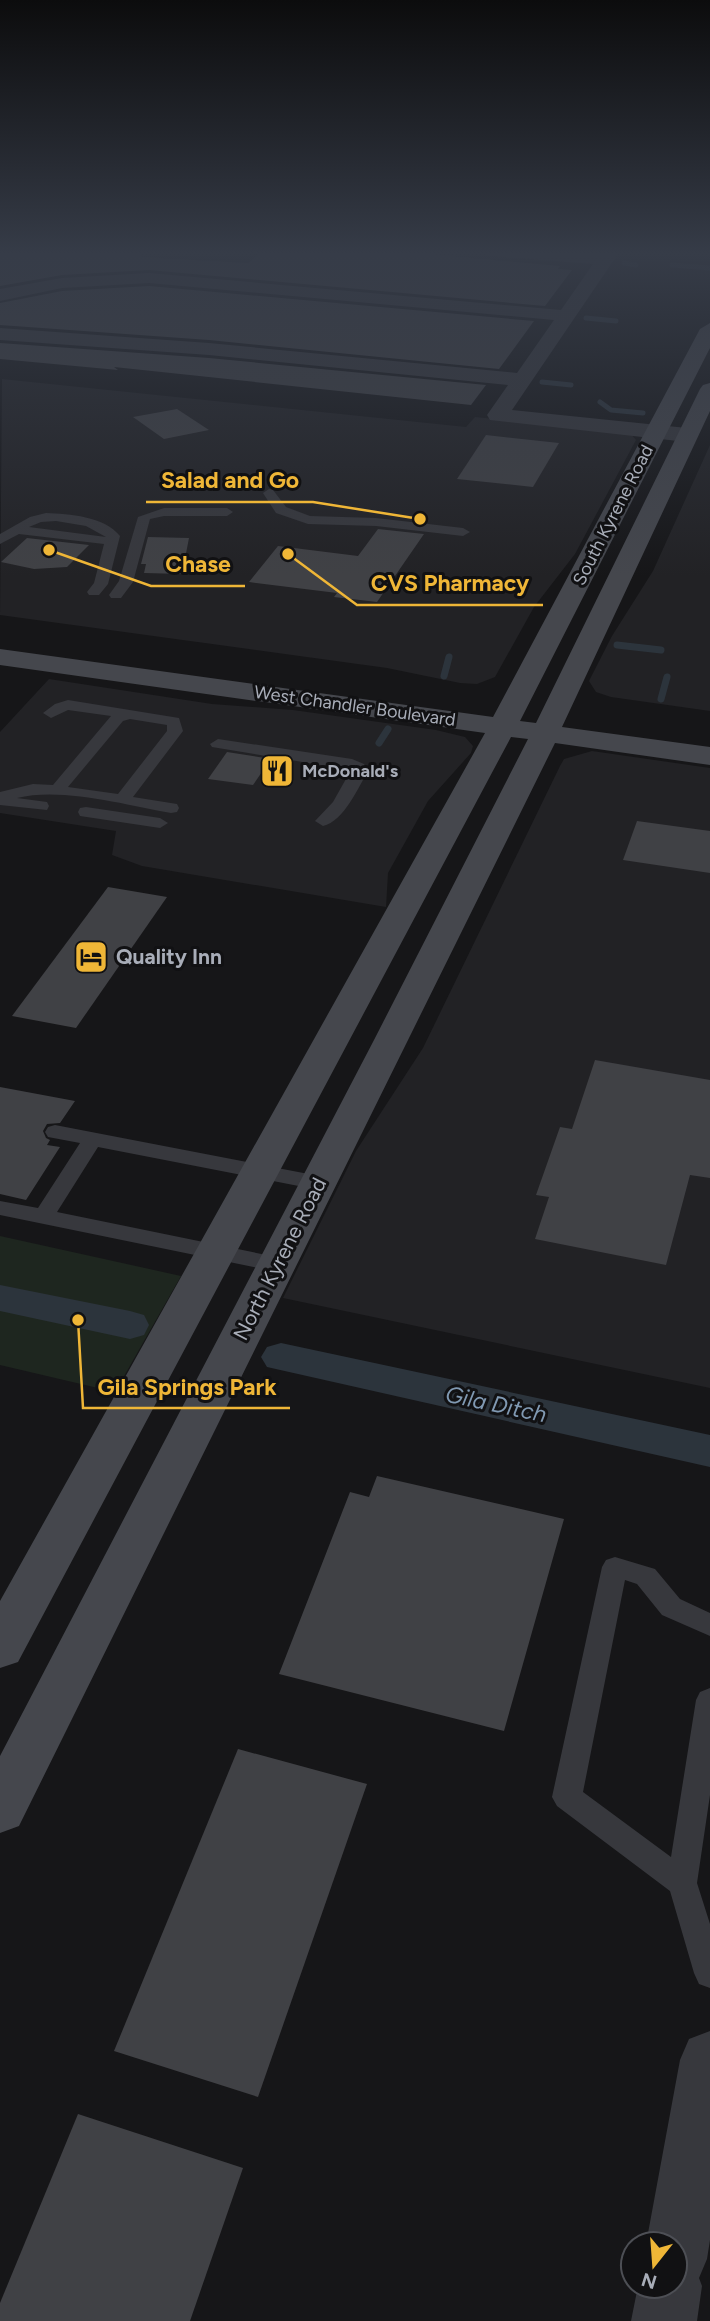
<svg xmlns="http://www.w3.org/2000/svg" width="710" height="2321" font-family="Figtree,sans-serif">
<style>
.built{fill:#222225}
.green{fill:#1e261f}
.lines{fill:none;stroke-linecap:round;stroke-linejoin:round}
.stream-far1{stroke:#2c343c;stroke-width:5}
.stream{stroke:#2c343c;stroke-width:7}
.canal{fill:#2c343c;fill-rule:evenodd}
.building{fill:#404145}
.lane{fill:#37383d;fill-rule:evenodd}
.street{fill:#37383d;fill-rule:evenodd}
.secondary{fill:#45474d;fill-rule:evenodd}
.labels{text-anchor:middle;stroke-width:6;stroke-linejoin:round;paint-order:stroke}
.far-street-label{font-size:18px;fill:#a8adb8;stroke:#111113}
.far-poi-label{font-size:18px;font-weight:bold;fill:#a8adb8;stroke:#111113;text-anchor:start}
.poi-label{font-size:21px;font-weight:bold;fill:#a8adb8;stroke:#111113;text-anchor:start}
.street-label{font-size:21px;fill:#a8adb8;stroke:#111113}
.water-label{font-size:23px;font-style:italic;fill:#8099b2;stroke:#111113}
.leader{fill:none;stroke:#efb637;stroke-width:2.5}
.callout-dot{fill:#efb637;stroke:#111113;stroke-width:2.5}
.callout-label{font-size:23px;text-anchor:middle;font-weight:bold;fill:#efb637;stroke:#111113;stroke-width:6;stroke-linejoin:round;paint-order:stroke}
</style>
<rect width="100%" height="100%" fill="#161618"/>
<g class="built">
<path d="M 2,379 L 466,427 L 475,417 L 622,432 L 631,434 L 636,440 L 575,554 L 534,607 L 495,677 L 477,684 L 460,683 L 387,668 L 0,615 Z"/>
<path d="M 710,445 L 710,711 L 611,697 L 596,692 L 589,681 L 591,677 L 612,636 L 653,571 Z"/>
<path d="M 49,679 L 212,704 L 293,710 L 436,730 L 465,737 L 473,746 L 471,753 L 428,801 L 388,873 L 386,907 L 142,866 L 112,855 L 116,831 L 0,813 L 0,732 Z"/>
<path d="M 592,751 L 710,768 L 710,1388 L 283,1298 L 356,1151 L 423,1048 L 560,766 L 564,759 Z"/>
</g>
<path class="green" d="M 0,1236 L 181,1276 L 115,1392 L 0,1365 Z"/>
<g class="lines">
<g class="stream-far1">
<path d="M 624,263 L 636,265"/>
<path d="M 672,265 L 710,268"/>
<path d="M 586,318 L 616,321"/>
<path d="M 542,382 L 571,385"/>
<path d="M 600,402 L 611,410 L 643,413"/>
</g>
<g class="stream">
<path d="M 617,645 L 661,650"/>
<path d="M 444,676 L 449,657"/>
<path d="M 661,699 L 667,677"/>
<path d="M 379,743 L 388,729"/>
</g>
<g class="canal">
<path d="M 0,1285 L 130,1311 L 144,1315 L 149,1325 L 144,1335 L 130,1339 L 0,1311 Z"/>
<path d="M 281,1343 L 710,1435 L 710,1467 L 267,1367 L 261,1357 L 267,1347 Z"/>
</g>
</g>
<g class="building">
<path d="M 0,251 L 141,251 L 141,257 L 248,263 L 263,251 L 395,251 L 560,266 L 558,269 L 572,270 L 545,306 L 149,270 L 62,275 L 0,286 Z"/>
<path d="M 149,286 L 534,321 L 499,369 L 209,340 L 0,325 L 0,303 L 62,291 Z"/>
<path d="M 0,343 L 209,358 L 486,385 L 471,405 L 114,367 L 118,370 L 0,359 Z"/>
<path d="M 177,409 L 209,430 L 164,439 L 133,417 Z"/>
<path d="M 486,435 L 559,443 L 533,487 L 457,479 Z"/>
<path d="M 378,529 L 424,534 L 377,602 L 334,597 L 337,593 L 249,582 L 278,546 L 358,556 Z"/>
<path d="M 148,537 L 189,538 L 182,574 L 144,573 L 146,564 L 141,564 Z"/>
<path d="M 27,538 L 89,545 L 67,567 L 34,569 L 1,562 Z"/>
<path d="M 227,752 L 271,759 L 253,785 L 208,779 Z"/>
<path d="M 637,821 L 710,831 L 710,873 L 623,860 Z"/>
<path d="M 108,887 L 167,897 L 76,1028 L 12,1016 Z"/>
<path d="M 595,1060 L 710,1080 L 710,1178 L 690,1175 L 666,1265 L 535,1239 L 549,1197 L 536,1195 L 560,1127 L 572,1129 Z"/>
<path d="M 0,1087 L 75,1101 L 60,1123 L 47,1124 L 43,1131 L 46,1138 L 50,1140 L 47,1145 L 60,1147 L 26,1200 L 0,1194 Z"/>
<path d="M 377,1476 L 564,1519 L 504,1731 L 279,1674 L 350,1492 L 369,1497 Z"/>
<path d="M 238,1749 L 367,1784 L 258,2097 L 114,2051 Z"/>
<path d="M 78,2114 L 243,2168 L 190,2321 L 0,2321 L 0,2303 Z"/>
</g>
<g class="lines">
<g class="lane">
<path d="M 269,489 L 273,490 L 286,507 L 310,516 L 376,518 L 463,528 L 470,532 L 463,536 L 376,526 L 308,524 L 276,513 L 263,493 Z"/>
<path d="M 164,508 L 227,508 L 233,512 L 227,516 L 164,516 L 150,519 L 133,582 L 121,598 L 111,598 L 109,595 L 119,581 L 138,517 Z"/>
<path d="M 46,513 C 69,514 104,516 120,536 L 108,584 L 99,595 L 89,595 L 87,592 L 94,583 L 104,544 L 19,534 L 0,544 L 0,534 L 30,517 ZM 56,521 L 86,526 L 106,537 L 29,527 L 41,522 Z"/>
<path d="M 68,700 L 179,718 L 183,731 L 133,797 L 177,804 L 179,808 L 177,812 L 171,813 C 125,805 62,787 17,798 L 47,802 L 49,806 L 47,810 L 0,805 L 0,792 L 33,784 L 53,785 L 111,716 L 68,710 L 51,718 L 43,713 L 55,704 ZM 130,719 L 167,725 L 167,731 L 118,794 L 68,787 L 123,721 Z"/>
<path d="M 218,739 L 352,759 L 364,764 L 368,771 C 358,788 344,821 323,826 L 315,821 L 333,802 L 351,770 L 212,747 L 210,744 Z"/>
<path d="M 86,807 L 160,818 L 168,823 L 160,828 L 80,816 L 78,812 L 80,808 Z"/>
<path d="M 55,1125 L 319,1176 L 327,1178 L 330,1183 L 327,1188 L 319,1190 L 98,1147 L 57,1212 L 286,1259 L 289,1264 L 286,1269 L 278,1272 L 0,1215 L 0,1201 L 38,1208 L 80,1143 L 48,1137 L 45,1132 L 48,1127 Z"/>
<path d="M 615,1557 L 655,1569 L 680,1599 L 710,1613 L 710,1636 L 662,1615 L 637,1584 L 625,1580 L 583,1792 L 671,1857 L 696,1700 L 700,1692 L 710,1688 L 710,1795 L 697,1883 L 710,1924 L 710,1988 L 699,1984 L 694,1973 L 670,1891 L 557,1806 L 552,1797 L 602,1567 L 606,1560 Z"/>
</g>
<g class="street">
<path d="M 482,251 L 554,251 L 600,254 L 602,251 L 620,251 L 512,410 L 687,428 L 695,430 L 698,435 L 695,440 L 687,442 L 490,420 L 487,415 L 508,385 L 209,355 L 0,340 L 0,328 L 209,343 L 517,373 L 554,320 L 149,283 L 62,288 L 0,301 L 0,289 L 62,278 L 149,273 L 561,310 L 593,264 L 491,256 Z"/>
<path d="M 710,2031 L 710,2240 L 707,2259 L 699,2278 L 702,2286 L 697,2321 L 631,2321 L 638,2286 L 675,2286 L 675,2244 L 646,2244 L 680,2060 L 689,2039 Z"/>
</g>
<path class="secondary" d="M 710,323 L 710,348 L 520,721 L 536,723 L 700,389 L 703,385 L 710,383 L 710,411 L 562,727 L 710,747 L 710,765 L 555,743 L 19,1826 L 0,1833 L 0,1756 L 374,1040 L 528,739 L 511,737 L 18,1662 L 0,1668 L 0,1601 L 485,733 L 0,665 L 0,649 L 493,717 L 700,329 Z"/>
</g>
<linearGradient id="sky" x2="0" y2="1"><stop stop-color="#0c0c0d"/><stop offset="0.44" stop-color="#363c48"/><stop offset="1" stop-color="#363c48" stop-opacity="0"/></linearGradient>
<rect width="710" height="576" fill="url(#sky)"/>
<defs>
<symbol id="restaurant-square" viewBox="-11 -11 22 22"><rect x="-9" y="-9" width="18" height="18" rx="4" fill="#efb637" stroke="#111113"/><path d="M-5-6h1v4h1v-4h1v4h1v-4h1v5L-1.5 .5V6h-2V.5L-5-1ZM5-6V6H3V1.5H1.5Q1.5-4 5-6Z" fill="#111"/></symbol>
<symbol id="hotel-square" viewBox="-11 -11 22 22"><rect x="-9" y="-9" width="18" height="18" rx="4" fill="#efb637" stroke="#111113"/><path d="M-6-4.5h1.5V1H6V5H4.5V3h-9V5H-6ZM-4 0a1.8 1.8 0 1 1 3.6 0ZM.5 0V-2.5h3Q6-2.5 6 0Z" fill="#111"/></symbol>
</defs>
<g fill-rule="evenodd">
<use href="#restaurant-square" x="258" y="752" width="38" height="38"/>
<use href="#hotel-square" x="72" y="938" width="38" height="38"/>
</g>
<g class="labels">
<g class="far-street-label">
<text transform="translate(613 515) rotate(-63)" y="6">South Kyrene Road</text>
<text transform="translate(355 706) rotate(8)" y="6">West Chandler Boulevard</text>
</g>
<g class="far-poi-label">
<text x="302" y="777">McDonald's</text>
</g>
<g class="poi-label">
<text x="116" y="964">Quality Inn</text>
</g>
<g class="street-label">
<text transform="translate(280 1259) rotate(-63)" y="7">North Kyrene Road</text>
</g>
<g class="water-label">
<text transform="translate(496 1404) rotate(12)" y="8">Gila Ditch</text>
</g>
</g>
<path class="leader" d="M420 519L313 502H146M49 550L151 586H245M288 554L357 605H543M78 1320L83 1408H290"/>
<g class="callout-dot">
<circle cx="420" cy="519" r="7"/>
<circle cx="49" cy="550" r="7"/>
<circle cx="288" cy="554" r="7"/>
<circle cx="78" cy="1320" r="7"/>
</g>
<g class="callout-label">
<text x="230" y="488">Salad and Go</text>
<text x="198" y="572">Chase</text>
<text x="450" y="591">CVS Pharmacy</text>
<text x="187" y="1395">Gila Springs Park</text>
</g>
<g transform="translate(654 2265) rotate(197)"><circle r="33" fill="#111113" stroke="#4d4f55" stroke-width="2"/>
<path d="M0-5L12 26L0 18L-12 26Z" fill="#efb637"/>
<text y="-10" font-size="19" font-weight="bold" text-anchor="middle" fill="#a8adb8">N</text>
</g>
</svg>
